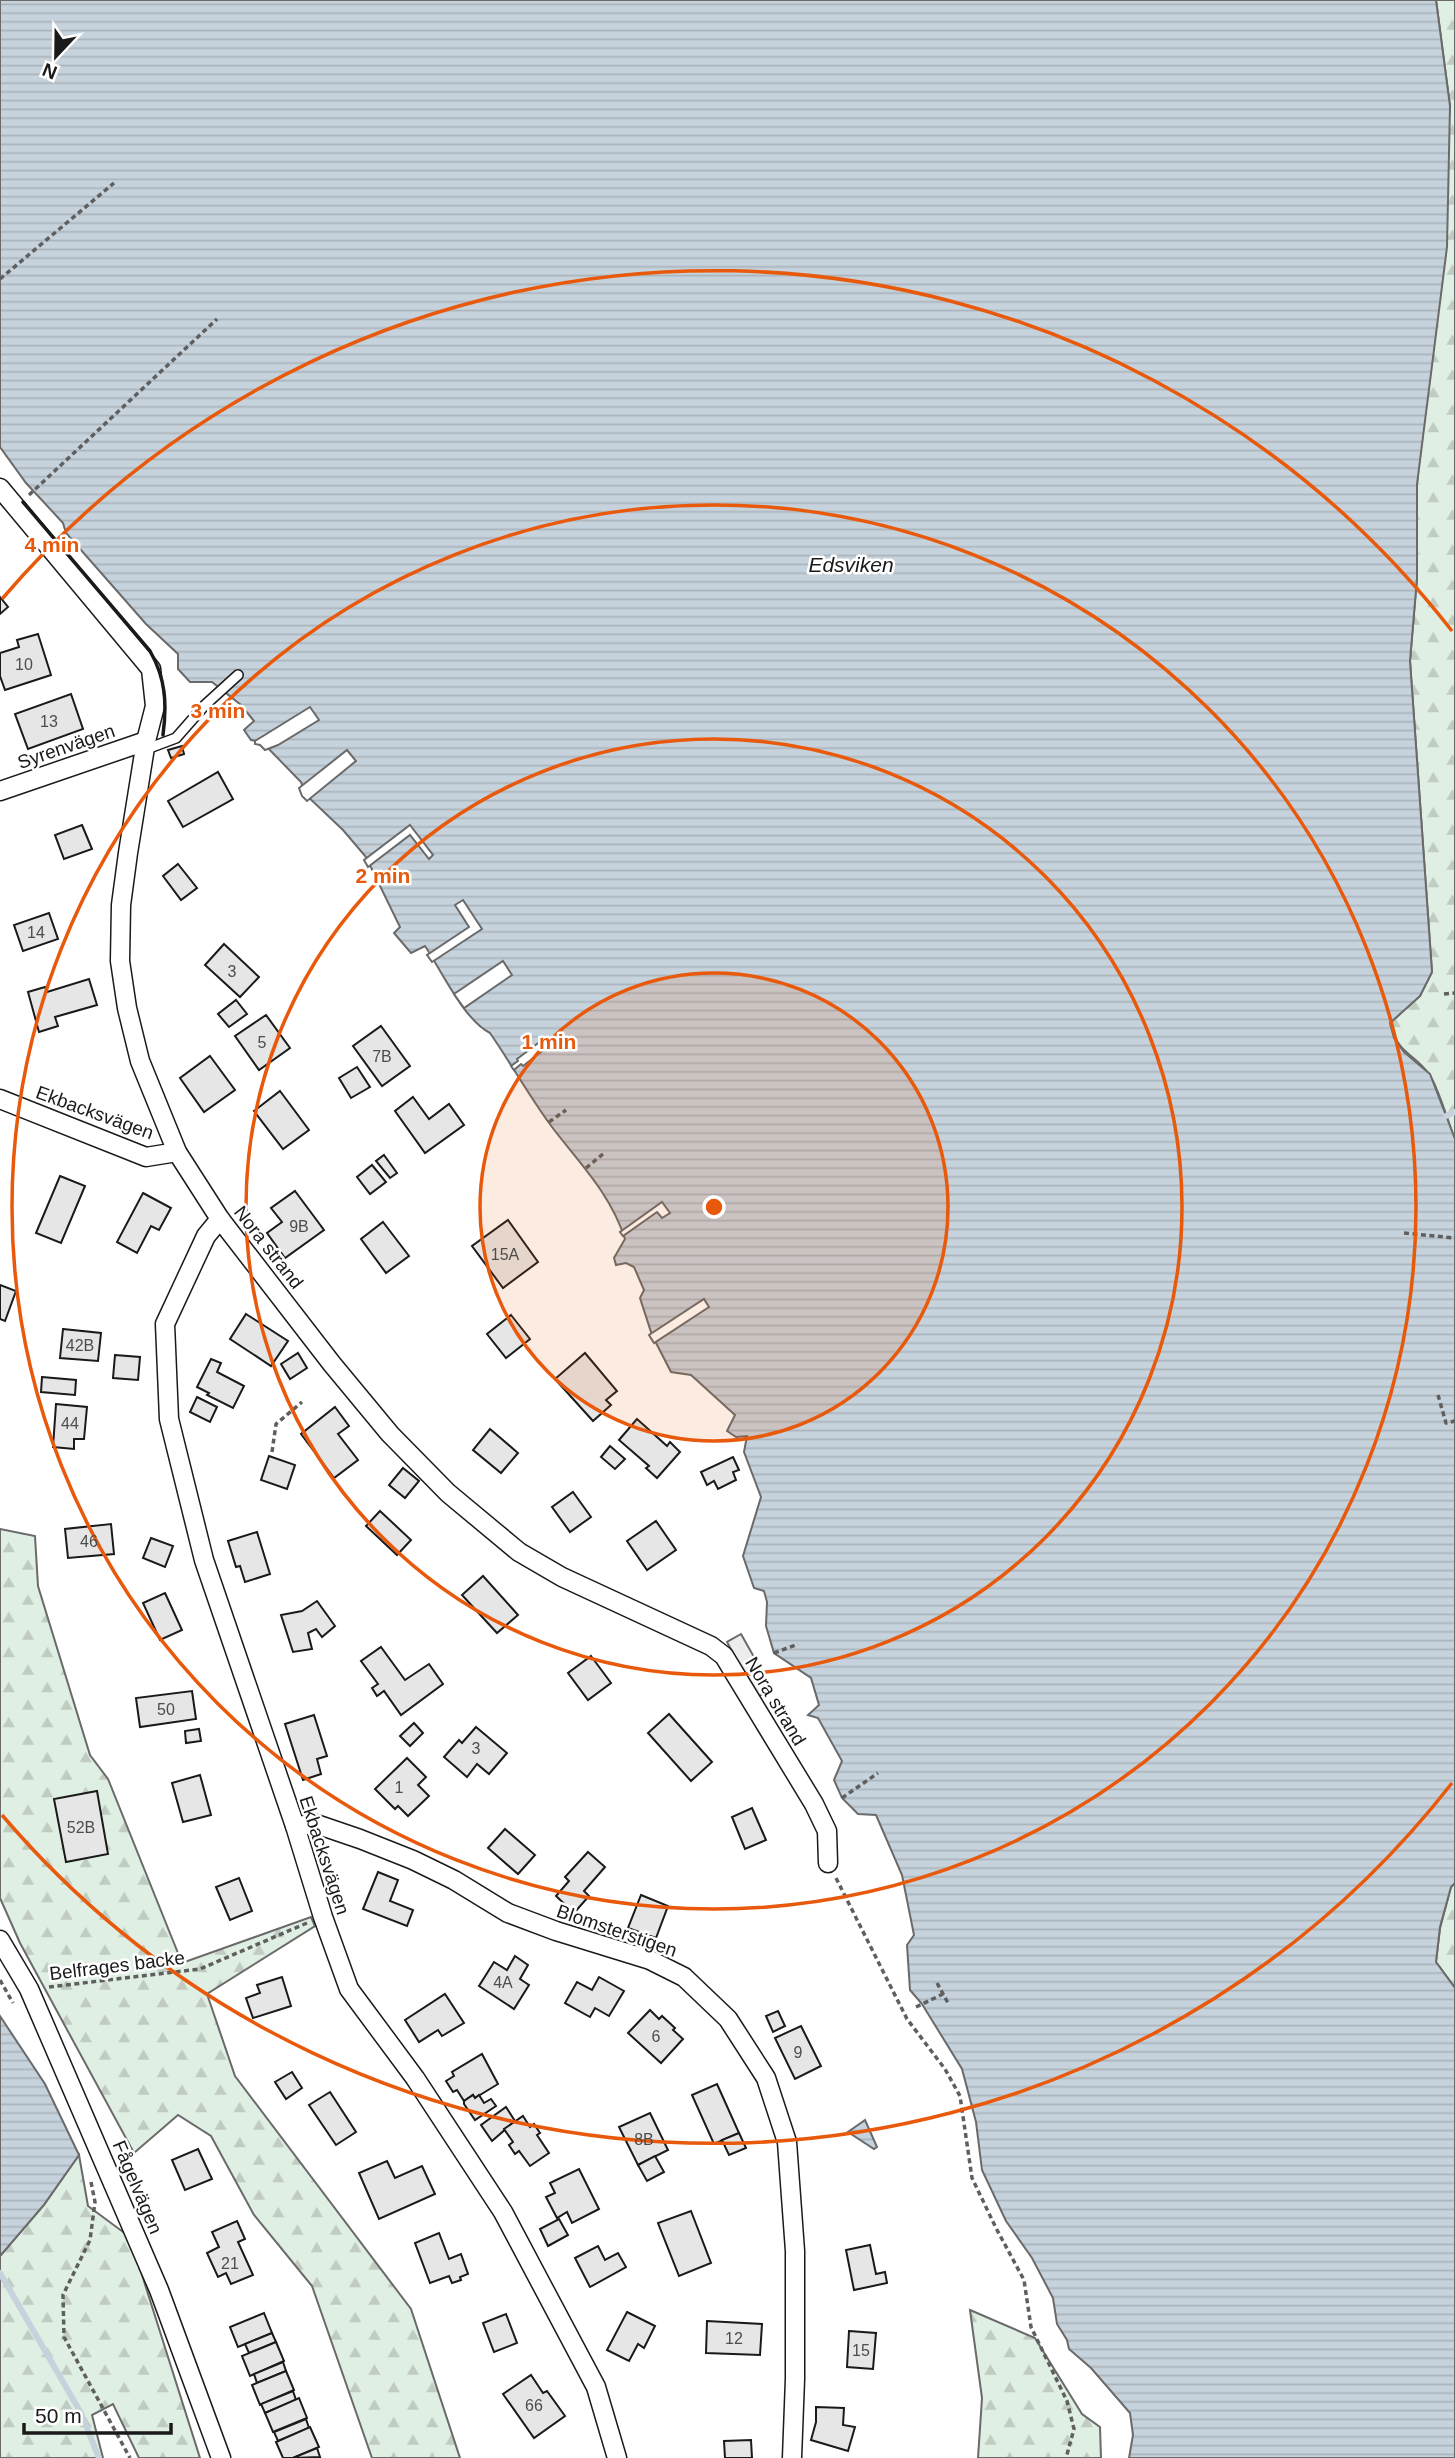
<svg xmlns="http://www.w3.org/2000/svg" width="1455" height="2458" font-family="Arial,sans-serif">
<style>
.forest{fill:url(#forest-firs);stroke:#6a6a6a;stroke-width:2}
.parking{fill:#ededed;stroke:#6a6a6a;stroke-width:2}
.water{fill:url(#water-rules);stroke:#6a6a6a;stroke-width:2}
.pier{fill:#fff;stroke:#6a6a6a;stroke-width:2}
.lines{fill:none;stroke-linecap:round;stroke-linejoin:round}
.stream{stroke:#c6d2dc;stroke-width:6}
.building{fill:#e6e6e6;stroke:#1a1a1a;stroke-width:2}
.service-casing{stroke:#1a1a1a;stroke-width:12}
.minor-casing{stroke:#1a1a1a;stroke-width:21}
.path{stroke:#5f5f5f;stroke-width:3.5;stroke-dasharray:5 3.5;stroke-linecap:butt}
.service{stroke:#fff;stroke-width:9}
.minor{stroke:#fff;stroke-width:18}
.wall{stroke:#1a1a1a;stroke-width:3.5}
.ring{fill:none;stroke:#e8590c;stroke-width:3.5}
.labels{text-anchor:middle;stroke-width:5;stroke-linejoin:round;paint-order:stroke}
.number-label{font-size:16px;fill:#4d4d4d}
.street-label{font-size:19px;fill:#1a1a1a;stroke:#fff}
.water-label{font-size:21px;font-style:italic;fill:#1a1a1a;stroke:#fff}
.centre{fill:#e8590c;stroke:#fff;stroke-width:3.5}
.ring-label{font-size:21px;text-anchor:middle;font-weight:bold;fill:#e8590c;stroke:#fff;stroke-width:5;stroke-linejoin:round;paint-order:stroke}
</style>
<defs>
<pattern id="forest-firs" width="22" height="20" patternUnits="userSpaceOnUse" patternTransform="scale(1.75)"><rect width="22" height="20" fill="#e0efe3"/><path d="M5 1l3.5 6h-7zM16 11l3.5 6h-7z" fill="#c0ccc2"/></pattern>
<pattern id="water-rules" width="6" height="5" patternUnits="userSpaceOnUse" patternTransform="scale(1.75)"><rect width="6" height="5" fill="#c6d2dc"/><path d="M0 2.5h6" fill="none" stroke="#aab4bc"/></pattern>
</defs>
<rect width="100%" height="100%" fill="#fff"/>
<g class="forest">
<path d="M 1436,0 L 1455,0 L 1455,1141 C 1450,1126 1437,1084 1429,1074 C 1413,1052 1398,1055 1390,1023 L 1420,996 L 1432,972 L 1410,661 L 1417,578 L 1417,484 L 1450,106 Z"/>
<path d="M 0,1529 L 35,1536 L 38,1586 L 90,1755 L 108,1779 L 182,1963 L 311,1917 L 315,1926 L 207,1994 L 235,2076 L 411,2309 L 460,2458 L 372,2458 L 312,2286 L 254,2215 L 211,2136 L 178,2115 L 134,2153 L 20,1943 L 0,1898 Z"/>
<path d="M 1455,1883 L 1455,1988 L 1436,1962 L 1440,1928 L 1451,1887 Z"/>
<path d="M 79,2155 L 88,2206 L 130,2237 L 200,2458 L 139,2458 L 113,2404 L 92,2415 L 103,2458 L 0,2458 L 0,2256 L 44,2205 Z"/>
<path d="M 970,2310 L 1035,2338 L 1082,2414 L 1100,2427 L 1101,2458 L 978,2458 L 982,2398 Z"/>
</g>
<path class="parking" d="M 741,1634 L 772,1689 L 757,1697 L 727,1642 Z"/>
<g class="water">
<path d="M 0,0 L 1436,0 L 1450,106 L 1447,247 L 1417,484 L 1417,578 L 1410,661 L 1432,972 L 1420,996 L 1390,1023 L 1394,1038 L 1404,1052 L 1430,1074 L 1455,1139 L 1455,1883 L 1451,1887 L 1440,1927 L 1436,1962 L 1455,1988 L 1455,2458 L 1129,2458 L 1133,2435 L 1130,2413 L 1091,2368 L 1069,2349 L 1067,2340 L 1057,2324 L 1053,2298 L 1032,2258 L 1006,2221 L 982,2170 L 976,2122 L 962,2069 L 922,2004 L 910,1990 L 907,1945 L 914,1935 L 902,1875 L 876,1815 L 858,1814 L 842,1798 L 834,1780 L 842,1761 L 818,1718 L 808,1715 L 819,1705 L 811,1678 L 774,1653 L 766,1626 L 767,1602 L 764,1591 L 754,1588 L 743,1556 L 761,1497 L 744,1452 L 747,1436 L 736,1437 L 727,1431 L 735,1415 L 691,1375 L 671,1372 L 652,1335 L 640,1298 L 644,1290 L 634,1267 L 626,1263 L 616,1265 L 614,1258 L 625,1239 C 610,1192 577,1161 549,1123 C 528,1094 510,1062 490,1033 C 464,1020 441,970 425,946 L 411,953 L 394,933 L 400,927 L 366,857 L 343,830 L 305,794 L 301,782 L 262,742 L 251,740 L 244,730 L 254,721 L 241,705 L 212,682 L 190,682 L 178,669 L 178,654 L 146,624 L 66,533 L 63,523 L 26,483 L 0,447 Z"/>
<path d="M 0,2016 L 45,2084 L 79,2155 L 43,2206 L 0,2256 Z"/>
<path d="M 865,2120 L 877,2147 L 874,2149 L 848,2132 Z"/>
</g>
<g class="pier">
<path d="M 310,707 L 319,720 L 278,745 L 265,750 L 260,745 L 255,744 L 255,741 Z"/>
<path d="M 347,750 L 356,761 L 307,801 L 302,796 L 299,788 Z"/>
<path d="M 410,825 L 433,855 L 429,859 L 410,835 L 368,867 L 364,860 Z"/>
<path d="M 463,900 L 482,929 L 432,962 L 427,955 L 469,927 L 455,905 Z"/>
<path d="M 503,961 L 512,975 L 464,1008 L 454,994 Z"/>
<path d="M 541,1041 L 546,1048 L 523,1066 L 521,1064 L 514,1070 L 511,1066 L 518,1061 L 517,1059 Z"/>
<path d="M 662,1202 L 670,1213 L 662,1218 L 657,1212 L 623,1236 L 620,1232 Z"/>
<path d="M 704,1299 L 709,1307 L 654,1343 L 649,1335 Z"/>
</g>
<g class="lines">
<g class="stream">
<path d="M 1446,1116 L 1455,1112"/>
<path d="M 0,2273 L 81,2413 L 99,2458"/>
</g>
</g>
<g class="building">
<path d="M 0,597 L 8,607 L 0,614 Z"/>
<path d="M 38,634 L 51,675 L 5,690 L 0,676 L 0,653 L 19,647 L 17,640 Z"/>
<path d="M 71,694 L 83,729 L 28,749 L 15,714 Z"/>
<path d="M 182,746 L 184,754 L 171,758 L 168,750 Z"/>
<path d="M 218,772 L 233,799 L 183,827 L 168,801 Z"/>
<path d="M 82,825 L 92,849 L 64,859 L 55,835 Z"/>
<path d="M 178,864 L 197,888 L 181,900 L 163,876 Z"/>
<path d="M 49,913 L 58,939 L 23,951 L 14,925 Z"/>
<path d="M 224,944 L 259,977 L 240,997 L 205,965 Z"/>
<path d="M 89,979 L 97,1005 L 55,1017 L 58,1026 L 39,1032 L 28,992 L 45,987 L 47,992 Z"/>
<path d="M 236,1000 L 247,1014 L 229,1027 L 218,1014 Z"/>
<path d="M 266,1015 L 290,1048 L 259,1070 L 235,1036 Z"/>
<path d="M 381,1026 L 410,1066 L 382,1086 L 353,1046 Z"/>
<path d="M 210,1056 L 235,1090 L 204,1112 L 180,1078 Z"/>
<path d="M 357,1067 L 370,1087 L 351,1098 L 339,1078 Z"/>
<path d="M 280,1091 L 309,1130 L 283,1149 L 254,1111 Z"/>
<path d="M 413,1097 L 429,1119 L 449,1104 L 464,1125 L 425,1153 L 395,1111 Z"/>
<path d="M 384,1155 L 397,1173 L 390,1178 L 376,1161 Z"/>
<path d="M 372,1165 L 386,1182 L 370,1194 L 357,1177 Z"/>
<path d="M 60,1176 L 85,1186 L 61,1243 L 36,1233 Z"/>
<path d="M 295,1191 L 324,1230 L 285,1258 L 267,1233 L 282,1222 L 271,1208 Z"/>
<path d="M 143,1193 L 171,1208 L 159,1230 L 151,1226 L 137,1253 L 117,1242 Z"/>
<path d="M 508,1220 L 538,1262 L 503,1288 L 472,1246 Z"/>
<path d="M 383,1222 L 409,1256 L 386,1273 L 361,1239 Z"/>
<path d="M 0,1285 L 16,1291 L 5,1321 L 0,1319 Z"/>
<path d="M 246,1314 L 288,1341 L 271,1366 L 230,1339 Z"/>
<path d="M 511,1315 L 530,1339 L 506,1358 L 487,1334 Z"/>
<path d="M 63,1329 L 101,1333 L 98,1361 L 60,1358 Z"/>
<path d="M 298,1353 L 307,1368 L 290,1379 L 281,1364 Z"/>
<path d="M 585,1353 L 617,1391 L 606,1400 L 611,1405 L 593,1421 L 555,1379 Z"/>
<path d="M 115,1355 L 140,1357 L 138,1380 L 113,1378 Z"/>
<path d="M 211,1359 L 221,1363 L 217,1372 L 244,1386 L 233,1408 L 207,1395 L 209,1393 L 197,1387 Z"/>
<path d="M 42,1377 L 76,1380 L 75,1395 L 41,1392 Z"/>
<path d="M 197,1397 L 217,1407 L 210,1422 L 190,1412 Z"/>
<path d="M 56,1404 L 87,1407 L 84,1439 L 74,1439 L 74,1449 L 53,1447 Z"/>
<path d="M 335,1407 L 349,1426 L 338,1434 L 358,1460 L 334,1478 L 301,1434 Z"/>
<path d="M 637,1419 L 667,1446 L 670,1442 L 680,1452 L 657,1478 L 646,1468 L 649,1466 L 619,1440 Z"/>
<path d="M 490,1429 L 518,1453 L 501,1473 L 473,1450 Z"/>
<path d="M 610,1446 L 625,1459 L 615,1469 L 601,1457 Z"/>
<path d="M 269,1456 L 295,1465 L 287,1489 L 261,1480 Z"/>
<path d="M 733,1457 L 739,1470 L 733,1472 L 736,1480 L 718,1489 L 714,1481 L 707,1485 L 701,1472 Z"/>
<path d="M 403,1468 L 419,1481 L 405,1498 L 389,1485 Z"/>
<path d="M 573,1492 L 591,1517 L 570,1532 L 552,1507 Z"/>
<path d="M 380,1511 L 411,1540 L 397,1555 L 366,1526 Z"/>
<path d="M 656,1521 L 676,1550 L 647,1570 L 627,1541 Z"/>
<path d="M 111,1524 L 114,1554 L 68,1558 L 65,1529 Z"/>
<path d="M 257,1532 L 270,1574 L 245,1582 L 240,1566 L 236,1567 L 228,1541 Z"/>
<path d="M 151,1538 L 173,1546 L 165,1567 L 143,1558 Z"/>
<path d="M 483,1576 L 518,1615 L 497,1633 L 462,1595 Z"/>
<path d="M 165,1593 L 182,1630 L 160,1640 L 143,1603 Z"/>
<path d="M 317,1601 L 335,1626 L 322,1637 L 316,1629 L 308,1633 L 312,1649 L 293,1652 L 281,1615 L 302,1611 Z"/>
<path d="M 381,1647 L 405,1680 L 429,1664 L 443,1684 L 401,1715 L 384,1691 L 377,1696 L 372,1688 L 378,1684 L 361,1661 Z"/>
<path d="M 591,1656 L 611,1683 L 588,1700 L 568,1673 Z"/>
<path d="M 192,1691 L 196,1719 L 140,1727 L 136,1698 Z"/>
<path d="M 669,1714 L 712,1762 L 691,1781 L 648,1733 Z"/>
<path d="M 314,1715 L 327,1756 L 317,1759 L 321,1774 L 303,1780 L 285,1724 Z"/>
<path d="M 414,1723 L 423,1733 L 410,1746 L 400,1736 Z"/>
<path d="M 476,1727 L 507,1753 L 489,1774 L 477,1764 L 467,1777 L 444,1757 L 459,1740 L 462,1743 Z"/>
<path d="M 199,1729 L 201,1741 L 186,1743 L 185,1731 Z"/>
<path d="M 407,1758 L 426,1777 L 418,1785 L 429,1796 L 408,1816 L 398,1806 L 395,1809 L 375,1789 Z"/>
<path d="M 200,1775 L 211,1815 L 183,1822 L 172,1783 Z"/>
<path d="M 97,1791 L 108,1854 L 66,1862 L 54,1799 Z"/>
<path d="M 752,1808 L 766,1840 L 745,1849 L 732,1817 Z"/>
<path d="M 505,1829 L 535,1855 L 518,1874 L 488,1848 Z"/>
<path d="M 588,1852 L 605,1867 L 584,1891 L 589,1896 L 574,1913 L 556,1896 L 569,1881 L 565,1877 Z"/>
<path d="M 378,1872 L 398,1880 L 390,1901 L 413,1910 L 407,1926 L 363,1909 Z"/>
<path d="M 239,1878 L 252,1911 L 230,1920 L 216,1887 Z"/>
<path d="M 641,1895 L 668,1906 L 656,1938 L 628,1928 Z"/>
<path d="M 515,1956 L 528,1965 L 520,1979 L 529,1985 L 514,2009 L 479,1986 L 494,1962 L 507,1970 Z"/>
<path d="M 282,1977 L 291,2006 L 253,2018 L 246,1998 L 260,1993 L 257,1985 Z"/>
<path d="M 599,1977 L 624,1991 L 609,2016 L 595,2008 L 590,2017 L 565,2003 L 577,1982 L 592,1990 Z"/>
<path d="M 445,1994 L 464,2023 L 442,2036 L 438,2030 L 419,2042 L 405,2020 Z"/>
<path d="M 650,2010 L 659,2019 L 662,2016 L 675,2028 L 673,2030 L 683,2039 L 661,2063 L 628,2033 Z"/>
<path d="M 778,2011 L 785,2026 L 773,2032 L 766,2016 Z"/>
<path d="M 801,2026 L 821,2066 L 795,2079 L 775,2038 Z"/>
<path d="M 482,2054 L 498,2084 L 475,2098 L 473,2095 L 464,2101 L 457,2090 L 453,2092 L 446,2081 L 454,2076 L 452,2072 Z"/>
<path d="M 292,2072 L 302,2088 L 286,2099 L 275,2082 Z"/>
<path d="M 717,2084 L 739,2133 L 714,2144 L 692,2095 Z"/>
<path d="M 330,2092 L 356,2132 L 336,2145 L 309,2105 Z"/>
<path d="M 473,2095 L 475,2098 L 479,2095 L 484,2103 L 491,2099 L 496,2106 L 475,2120 L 464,2104 L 464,2101 Z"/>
<path d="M 506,2107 L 515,2121 L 492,2141 L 481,2125 Z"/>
<path d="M 650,2113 L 668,2150 L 638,2165 L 619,2127 Z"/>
<path d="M 523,2116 L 530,2127 L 534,2124 L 540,2133 L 537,2135 L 549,2153 L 530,2166 L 519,2151 L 515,2154 L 509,2145 L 513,2142 L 504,2129 Z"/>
<path d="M 739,2133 L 746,2148 L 729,2155 L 722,2140 Z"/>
<path d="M 198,2149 L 212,2179 L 185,2190 L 172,2160 Z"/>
<path d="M 655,2156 L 664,2172 L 647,2181 L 638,2165 Z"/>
<path d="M 387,2161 L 395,2178 L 422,2166 L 435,2194 L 379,2219 L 359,2173 Z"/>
<path d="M 579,2169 L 599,2209 L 572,2223 L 567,2212 L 557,2218 L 546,2197 L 555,2193 L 550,2183 Z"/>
<path d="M 691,2211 L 711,2263 L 679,2276 L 658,2223 Z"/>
<path d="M 559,2219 L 568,2235 L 548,2246 L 540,2229 Z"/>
<path d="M 237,2221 L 245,2239 L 238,2242 L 253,2275 L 231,2284 L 226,2273 L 218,2277 L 207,2253 L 219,2247 L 212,2232 Z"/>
<path d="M 439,2233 L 449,2259 L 461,2254 L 468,2274 L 460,2277 L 461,2280 L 452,2283 L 449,2276 L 430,2283 L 415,2243 Z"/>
<path d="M 870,2245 L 876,2274 L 885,2272 L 887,2283 L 854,2290 L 846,2250 Z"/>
<path d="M 598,2246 L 605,2260 L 618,2253 L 626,2267 L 590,2287 L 575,2258 Z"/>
<path d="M 627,2312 L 655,2326 L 644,2348 L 638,2344 L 629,2361 L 607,2350 Z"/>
<path d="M 264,2313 L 272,2333 L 238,2347 L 230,2327 Z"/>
<path d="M 506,2314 L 517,2343 L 494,2352 L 483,2323 Z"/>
<path d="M 707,2321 L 762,2324 L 760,2355 L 706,2353 Z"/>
<path d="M 849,2331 L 876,2333 L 873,2369 L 847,2367 Z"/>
<path d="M 272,2333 L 276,2342 L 249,2353 L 245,2344 Z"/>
<path d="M 276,2342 L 284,2361 L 250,2376 L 242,2356 Z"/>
<path d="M 283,2362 L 286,2371 L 257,2383 L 254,2374 Z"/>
<path d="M 286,2371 L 294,2390 L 260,2405 L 252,2385 Z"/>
<path d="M 531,2375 L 543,2393 L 547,2391 L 565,2416 L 534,2438 L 503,2394 Z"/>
<path d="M 293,2391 L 296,2400 L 265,2413 L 261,2404 Z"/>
<path d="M 299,2398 L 307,2418 L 273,2432 L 265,2413 Z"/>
<path d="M 816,2407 L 844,2408 L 843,2425 L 855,2427 L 848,2451 L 811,2440 L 816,2422 Z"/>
<path d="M 306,2419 L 309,2428 L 278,2441 L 274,2432 Z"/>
<path d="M 310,2427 L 319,2447 L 293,2458 L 283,2458 L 276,2442 Z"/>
<path d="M 751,2440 L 752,2458 L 725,2458 L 724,2441 Z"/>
<path d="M 317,2448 L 320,2457 L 293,2458 Z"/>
</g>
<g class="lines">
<defs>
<path id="service" d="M 144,750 L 176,738 L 205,705 L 238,675"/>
<g id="minor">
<path d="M 0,488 L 151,669 L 155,706 L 146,741 L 128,853 L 121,905 L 120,961 L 127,1008 L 140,1061 L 177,1152 L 220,1219 L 332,1364 L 390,1434 L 448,1493 L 519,1552 L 562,1577 L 711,1646 L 724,1656 L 814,1804 L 827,1831 L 828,1863"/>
<path d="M 0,791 L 146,741"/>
<path d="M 0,1099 L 146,1157 L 177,1152"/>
<path d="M 220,1219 L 206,1236 L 165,1324 L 169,1419 L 204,1560 L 295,1826 L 323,1917 L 349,1989 L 415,2078 L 503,2212 L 596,2387 L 617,2458"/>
<path d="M 295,1826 L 316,1824 L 360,1839 L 413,1860 L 454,1880 L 508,1913 L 556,1931 L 650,1960 L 684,1977 L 728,2019 L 766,2078 L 787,2142 L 795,2251 L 795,2379 L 792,2458"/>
<path d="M 0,1940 L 29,1989 L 159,2290 L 221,2458"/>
</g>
</defs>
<use href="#service" class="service-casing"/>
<use href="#minor" class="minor-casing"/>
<g class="path">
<path d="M 0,279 L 114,183"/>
<path d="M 29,495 L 217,319"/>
<path d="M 1444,994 L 1455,993"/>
<path d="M 549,1122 L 566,1110"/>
<path d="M 586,1168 L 603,1154"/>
<path d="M 1404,1233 L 1455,1238"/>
<path d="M 1438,1395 L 1446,1423 L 1455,1421"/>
<path d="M 272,1452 L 276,1424 L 302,1402"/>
<path d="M 774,1653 L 798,1644"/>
<path d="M 842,1798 L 878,1773"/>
<path d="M 836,1878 L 907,2019 L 945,2069 L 960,2096 L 972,2178 L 996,2228 L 1024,2280 L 1031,2327 L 1067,2401 L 1074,2429 L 1066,2458"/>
<path d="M 0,1980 L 13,2003"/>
<path d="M 937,1983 L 948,2003"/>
<path d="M 49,1987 L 200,1969 L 307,1923"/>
<path d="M 916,2007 L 943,1994"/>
<path d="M 91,2182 L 95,2202 L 90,2240 L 63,2295 L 64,2337 L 130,2458"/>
</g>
<use href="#service" class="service"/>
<use href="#minor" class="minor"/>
<path class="wall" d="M 23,502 L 150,651 C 166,679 167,704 163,735"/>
</g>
<circle cx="714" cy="1207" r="234" fill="#e8590c" fill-opacity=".12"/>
<g class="ring">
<circle cx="714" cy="1207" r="234"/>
<circle cx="714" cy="1207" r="468"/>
<circle cx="714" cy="1207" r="702"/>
<path d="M1452 1783A936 936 0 0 1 2 1815M2 599A936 936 0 0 1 1452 631"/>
</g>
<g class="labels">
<g class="number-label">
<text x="24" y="670">10</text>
<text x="49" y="727">13</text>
<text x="36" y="938">14</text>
<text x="232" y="977">3</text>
<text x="262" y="1048">5</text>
<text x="382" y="1062">7B</text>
<text x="299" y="1232">9B</text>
<text x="505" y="1260">15A</text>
<text x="80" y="1351">42B</text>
<text x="70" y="1429">44</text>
<text x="89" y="1547">46</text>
<text x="166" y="1715">50</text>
<text x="476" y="1754">3</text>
<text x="399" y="1793">1</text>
<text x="81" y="1833">52B</text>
<text x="503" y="1988">4A</text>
<text x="656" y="2042">6</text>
<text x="798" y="2058">9</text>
<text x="644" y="2145">8B</text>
<text x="230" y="2269">21</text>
<text x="734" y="2344">12</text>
<text x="861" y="2356">15</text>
<text x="534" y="2411">66</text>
</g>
<g class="street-label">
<text transform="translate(66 746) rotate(-19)" y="7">Syrenvägen</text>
<text transform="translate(95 1112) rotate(20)" y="7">Ekbacksvägen</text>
<text transform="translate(269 1247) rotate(52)" y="7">Nora strand</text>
<text transform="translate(776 1701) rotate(59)" y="7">Nora strand</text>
<text transform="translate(325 1855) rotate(72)" y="7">Ekbacksvägen</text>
<text transform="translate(617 1930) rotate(19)" y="7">Blomsterstigen</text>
<text transform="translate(117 1965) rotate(-7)" y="7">Belfrages backe</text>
<text transform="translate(138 2187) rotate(67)" y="7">Fågelvägen</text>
</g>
<g class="water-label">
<text x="851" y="572">Edsviken</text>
</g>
</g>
<circle cx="714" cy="1207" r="10" class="centre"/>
<g class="ring-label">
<text x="52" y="552">4 min</text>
<text x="218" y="718">3 min</text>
<text x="383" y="883">2 min</text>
<text x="549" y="1049">1 min</text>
</g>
<g transform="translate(56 56) rotate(202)" stroke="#ffffff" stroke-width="5" paint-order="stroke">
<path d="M0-5L12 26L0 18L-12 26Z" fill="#1a1a1a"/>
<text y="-10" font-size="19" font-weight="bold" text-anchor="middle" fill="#1a1a1a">N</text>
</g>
<path d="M24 2423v10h147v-10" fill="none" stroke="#1a1a1a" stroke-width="3.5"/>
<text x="35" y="2423" font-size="21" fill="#1a1a1a" stroke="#ffffff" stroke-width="5" paint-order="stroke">50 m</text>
</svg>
